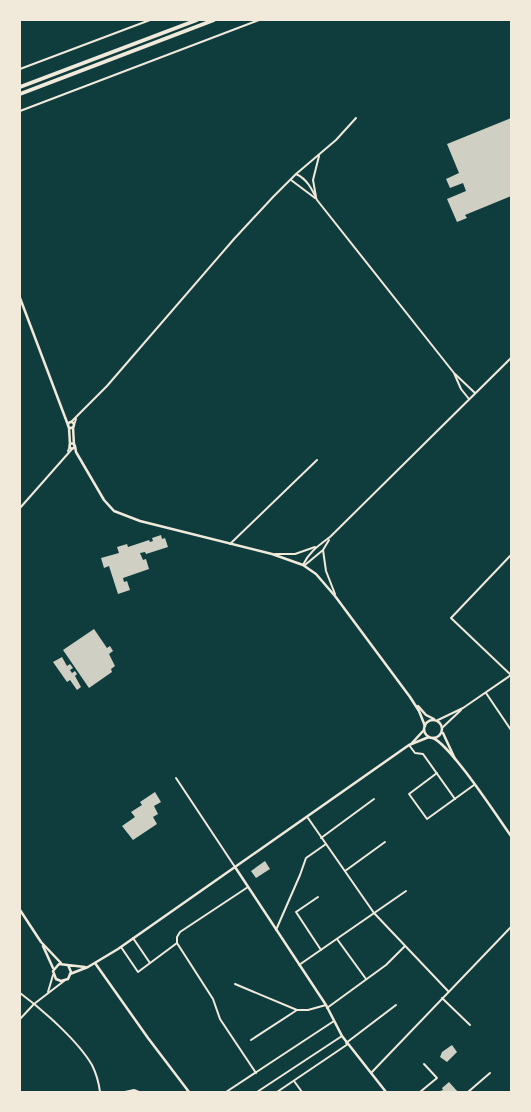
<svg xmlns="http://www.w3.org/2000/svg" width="531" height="1112" font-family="Barlow,sans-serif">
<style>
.building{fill:#cfcfc3}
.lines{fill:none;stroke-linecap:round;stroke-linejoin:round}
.minor{stroke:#f1e9da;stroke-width:2}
.tertiary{stroke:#f1e9da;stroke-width:2.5}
.motorway{stroke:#f1e9da;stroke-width:4}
</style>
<rect width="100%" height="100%" fill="#0f3d3e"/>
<g class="building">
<path d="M 511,118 L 511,196 L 465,215 L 467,218 L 457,222 L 447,199 L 466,191 L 463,183 L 450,188 L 446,179 L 459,173 L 447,144 Z"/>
<path d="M 161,535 L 162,539 L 165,538 L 168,547 L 146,554 L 145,552 L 140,553 L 143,560 L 146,559 L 149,569 L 123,578 L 124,582 L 127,581 L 130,590 L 118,594 L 109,566 L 104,568 L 101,558 L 119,553 L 117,547 L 127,544 L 128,547 L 149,540 L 150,542 L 153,541 L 152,538 Z"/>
<path d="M 94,629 L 107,648 L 110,646 L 113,651 L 109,654 L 115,666 L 111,669 L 112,672 L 89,688 L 63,650 Z"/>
<path d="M 62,657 L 67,666 L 70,664 L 73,668 L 70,670 L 72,673 L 75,671 L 77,674 L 75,676 L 81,687 L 77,690 L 70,680 L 67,682 L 53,662 Z"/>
<path d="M 155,792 L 161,802 L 154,806 L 158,814 L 153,817 L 157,824 L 133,840 L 122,826 L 135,817 L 131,812 L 142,805 L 140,802 Z"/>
<path d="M 265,861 L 270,869 L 256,878 L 251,871 Z"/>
<path d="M 452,1045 L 457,1052 L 447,1062 L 440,1057 L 442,1052 Z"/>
<path d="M 449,1082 L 458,1092 L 437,1092 L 443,1090 L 442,1088 Z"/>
</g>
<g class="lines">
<g class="minor">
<path d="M 20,69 L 150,20"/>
<path d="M 20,111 L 259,20"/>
<path d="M 296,174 C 307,179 312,189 317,200 L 454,373 L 461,389 L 469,399"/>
<path d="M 291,180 L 315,198"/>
<path d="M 316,197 L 313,180 L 319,156"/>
<path d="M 455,374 L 475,393"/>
<path d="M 71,422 L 107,386 L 234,239 L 273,197 L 296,174 L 336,140 L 356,118"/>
<path d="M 74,425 L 76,419"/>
<path d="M 68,451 L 70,446"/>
<path d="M 20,508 L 72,449"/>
<path d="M 230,544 L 317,460"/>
<path d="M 323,550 L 326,571 L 335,594"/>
<path d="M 275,554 L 295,554 L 315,547"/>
<path d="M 511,555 L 451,618 L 511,675"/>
<path d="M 303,565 C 309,552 318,546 330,537 L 511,358"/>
<path d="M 305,565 L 323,550 L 329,540"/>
<path d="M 486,693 L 511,730"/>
<path d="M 438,720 L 463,708 L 511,675"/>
<path d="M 443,727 L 461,710"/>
<path d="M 409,745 L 415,753 L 423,754 L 455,799"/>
<path d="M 437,773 L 409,794 L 427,819 L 474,785"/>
<path d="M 176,778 L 235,867"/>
<path d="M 308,818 L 374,913 L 448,991"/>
<path d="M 321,838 L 374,799"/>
<path d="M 345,871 L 385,842"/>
<path d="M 248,887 L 180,932 L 177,937 L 177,943 L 213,999 L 220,1019 L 256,1073"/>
<path d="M 318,897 L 296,912 L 321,950"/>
<path d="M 276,930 L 300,875 L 306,858 L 326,844"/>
<path d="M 133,938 L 150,963"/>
<path d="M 337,939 L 366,979"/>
<path d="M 121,947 L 138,972 L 177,943"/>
<path d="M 299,965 L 406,891"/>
<path d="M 235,984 L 297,1010 L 308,1010 L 326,1005"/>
<path d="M 48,992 L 53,975"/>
<path d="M 20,993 C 43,1010 78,1041 92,1065 C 96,1073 99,1084 100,1092"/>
<path d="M 442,998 L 470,1025"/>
<path d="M 327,1008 L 386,965 L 405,946"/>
<path d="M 20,1019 L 34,1004 L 64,981"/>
<path d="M 251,1040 L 297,1010"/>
<path d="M 346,1043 L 396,1005"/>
<path d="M 371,1073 L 511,927"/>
<path d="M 294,1081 L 302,1092"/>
<path d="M 125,1092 L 134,1090 L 139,1092"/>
<path d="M 226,1092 L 334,1021"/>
<path d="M 257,1092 L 342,1036"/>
<path d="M 277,1092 L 348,1044"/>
<path d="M 420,1092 L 437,1078 L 424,1064"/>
<path d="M 468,1092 L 490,1073"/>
</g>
<g class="tertiary">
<path d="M 20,298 L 68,425"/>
<circle cx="71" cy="425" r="3"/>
<path d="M 73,427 L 74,445"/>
<path d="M 69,428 L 70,444"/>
<circle cx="72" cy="446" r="2.5"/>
<path d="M 75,446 L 76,452 L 104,500 L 114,511 L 140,521 L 272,554 L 303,565 L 316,574 L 335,596 L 410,697 L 419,711 L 425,726"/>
<path d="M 418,706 L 426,715 L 434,719"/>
<circle cx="433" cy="729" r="9"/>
<path d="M 443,733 L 455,759"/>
<path d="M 433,738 C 452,747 496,815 511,836"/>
<path d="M 412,743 L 424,730"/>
<path d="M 235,867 L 326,1005 L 342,1036 L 386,1092"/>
<path d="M 20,910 L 41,942 L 61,963"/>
<path d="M 43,946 L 53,968"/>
<path d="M 95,963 L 148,1038 L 189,1092"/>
<path d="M 68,965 L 71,972 L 68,979 L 61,981 L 56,979 L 53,971 L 59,964 L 85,967"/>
<path d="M 70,974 L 88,967 L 118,949 L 409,745 L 429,737"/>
</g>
<g class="motorway">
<path d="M 20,87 L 197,20"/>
<path d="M 20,94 L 214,20"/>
</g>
</g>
<rect width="531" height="1112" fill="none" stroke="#f1e9da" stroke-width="42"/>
</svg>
